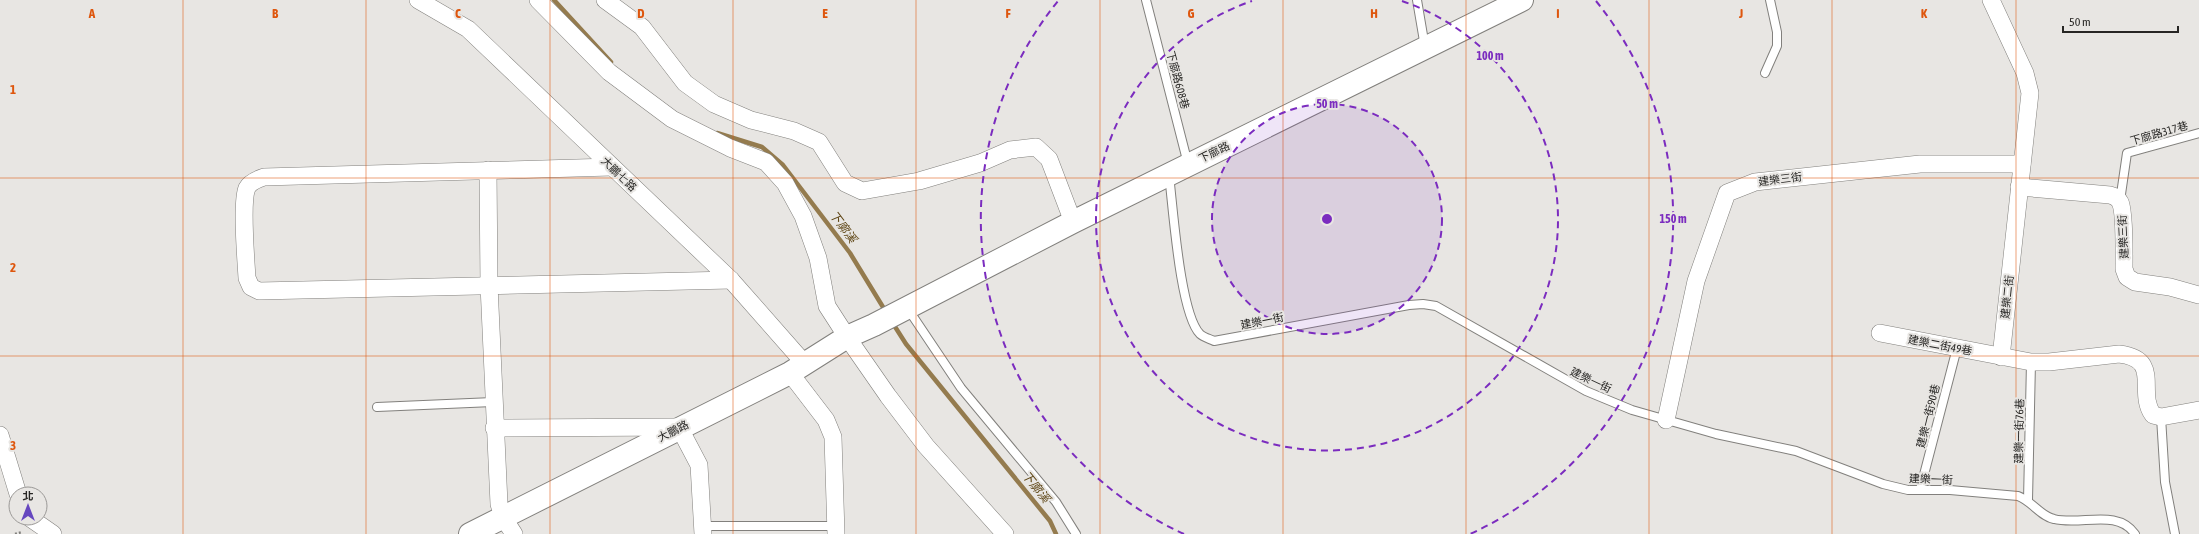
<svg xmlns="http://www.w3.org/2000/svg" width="2199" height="534" font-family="'Asap Condensed','Noto Sans TC',sans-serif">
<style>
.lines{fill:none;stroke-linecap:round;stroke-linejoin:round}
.stream{stroke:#947b4e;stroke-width:4.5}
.lane-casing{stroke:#82807d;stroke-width:10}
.street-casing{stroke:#82807d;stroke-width:18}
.secondary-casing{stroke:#82807d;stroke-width:24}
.path{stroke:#807f7c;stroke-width:2.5;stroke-dasharray:2 2;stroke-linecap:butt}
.lane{stroke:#fff;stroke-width:8}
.street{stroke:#fff;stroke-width:17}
.secondary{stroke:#fff;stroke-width:22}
.grid{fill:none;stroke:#de560d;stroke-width:1;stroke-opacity:0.55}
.ring{fill:none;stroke:#7b2cbf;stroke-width:2;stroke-dasharray:7 5}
.labels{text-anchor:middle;stroke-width:4;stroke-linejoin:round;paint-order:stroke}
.street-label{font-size:11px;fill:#272624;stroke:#e8e6e3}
.water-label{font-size:12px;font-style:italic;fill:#5e4514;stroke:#e8e6e3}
.grid-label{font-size:13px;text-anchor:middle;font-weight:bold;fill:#de560d;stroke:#e8e6e3;stroke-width:4;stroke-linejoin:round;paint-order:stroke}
.centre{fill:#7b2cbf;stroke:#e8e6e3;stroke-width:2}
.ring-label{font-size:12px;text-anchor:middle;font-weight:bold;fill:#7b2cbf;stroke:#e8e6e3;stroke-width:4;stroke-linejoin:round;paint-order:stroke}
</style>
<rect width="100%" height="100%" fill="#e8e6e3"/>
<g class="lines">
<g class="stream">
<path d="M 554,0 L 611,62"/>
<path d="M 717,133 L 762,147 L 783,165 L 850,253 L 886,312"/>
<path d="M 892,322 L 906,344 L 1050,521 L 1056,534"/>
</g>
<defs>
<g id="lane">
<path d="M 1146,0 L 1188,164"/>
<path d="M 1417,0 L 1425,47"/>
<path d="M 1765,73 L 1777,46 L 1777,32 L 1770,0"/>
<path d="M 1169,175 C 1173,207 1180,314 1200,334 C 1203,337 1210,339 1214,341 L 1409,305 L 1423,304 L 1436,306 L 1586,391 L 1632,410 L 1716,434 L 1796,451 L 1883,484 L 1908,490 L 1950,490 L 2018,496 C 2032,501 2040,516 2054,519 C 2081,526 2117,508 2135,534"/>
<path d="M 2120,201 L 2127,153 L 2199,133"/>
<path d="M 908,309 L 961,388 L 1056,502 L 1076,534"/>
<path d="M 377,407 L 493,402"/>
<path d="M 2161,417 L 2165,482 L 2175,534"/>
<path d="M 1920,490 L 1957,348"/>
<path d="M 2028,500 L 2031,362"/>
<path d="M 703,526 L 836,526"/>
</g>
<g id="street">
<path d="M 418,0 L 468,29 L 731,280 L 805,364"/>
<path d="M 538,0 L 609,72 L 672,119 L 730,148 L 766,162 L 785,183 L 803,216 L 818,258 L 827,306 L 847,337 L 888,396 L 926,446 L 1005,534"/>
<path d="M 605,0 L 642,27 L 685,83 L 714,104 L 751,120 L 794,131 L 819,142 L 845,183 L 862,191 L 919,181 L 980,163 L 1010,150 L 1036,147 L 1049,159 L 1073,222"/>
<path d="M 1991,0 L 2025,73 L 2030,93 L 2001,357"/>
<path d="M 611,167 L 264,177 C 258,179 250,182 247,188 C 241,202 246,261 247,278 L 251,287 L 259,291 L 731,280"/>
<path d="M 488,170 L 489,285 L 499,504 L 503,517 L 514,534"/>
<path d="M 2019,187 L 2110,195 C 2114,196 2118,198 2120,202 C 2125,211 2124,256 2124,269 L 2127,277 L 2135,282 L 2170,287 L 2199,295"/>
<path d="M 1880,333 L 2031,362 L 2049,362 L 2119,354 C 2163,359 2136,392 2153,415 L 2161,417 L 2199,410"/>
<path d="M 790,373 L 826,420 L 833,437 L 836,534"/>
<path d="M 1666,420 L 1696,281 L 1727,193 L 1755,182 L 1920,164 L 2022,164"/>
<path d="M 494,428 L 679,427 L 699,465 L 703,534"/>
<path d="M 0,435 L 18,494"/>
<path d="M 30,518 L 53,534"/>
</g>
<path id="secondary" d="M 470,534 L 790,373 L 847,337 L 874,325 L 1073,222 L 1522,0"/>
</defs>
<use href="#lane" class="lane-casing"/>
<use href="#street" class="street-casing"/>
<use href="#secondary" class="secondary-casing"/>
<path class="path" d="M 15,534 L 22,532"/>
<use href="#lane" class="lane"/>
<use href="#street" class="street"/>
<use href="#secondary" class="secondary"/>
</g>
<path class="grid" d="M 183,0 L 183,534M 366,0 L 366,534M 550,0 L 550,534M 733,0 L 733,534M 916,0 L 916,534M 1100,0 L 1100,534M 1283,0 L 1283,534M 1466,0 L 1466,534M 1649,0 L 1649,534M 1832,0 L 1832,534M 2016,0 L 2016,534M 0,178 L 2199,178M 0,356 L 2199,356"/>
<circle cx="1327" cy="219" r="115" fill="#7b2cbf" fill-opacity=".12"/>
<g class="ring">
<circle cx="1327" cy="219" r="115"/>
<path d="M1402 1A231 231 0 1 1 1252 1"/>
<path d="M1184 534A346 346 0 0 1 1058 1M1596 1A346 346 0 0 1 1470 534"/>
</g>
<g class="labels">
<g class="street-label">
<text transform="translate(1178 80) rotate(75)" y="4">下廍路608巷</text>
<text transform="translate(2159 133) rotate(-16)" y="4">下廍路317巷</text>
<text transform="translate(1214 152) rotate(-26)" y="4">下廍路</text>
<text transform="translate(619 174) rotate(44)" y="4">大鵬七路</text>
<text transform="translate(1780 179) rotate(-7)" y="4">建樂三街</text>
<text transform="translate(2123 237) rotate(-93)" y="4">建樂三街</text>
<text transform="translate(2007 297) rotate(-84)" y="4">建樂二街</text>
<text transform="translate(1262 321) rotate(-11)" y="4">建樂一街</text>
<text transform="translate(1940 345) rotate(11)" y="4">建樂二街49巷</text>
<text transform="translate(1591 380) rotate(25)" y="4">建樂一街</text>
<text transform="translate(1928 416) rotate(-76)" y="4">建樂一街90巷</text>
<text transform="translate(673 431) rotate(-27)" y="4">大鵬路</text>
<text transform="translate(2019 431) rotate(-89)" y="4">建樂一街76巷</text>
<text transform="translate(1931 479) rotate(2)" y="4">建樂一街</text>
</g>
<g class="water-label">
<text transform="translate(843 227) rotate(53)" y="4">下廓溪</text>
<text transform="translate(1036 487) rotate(51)" y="4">下廓溪</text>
</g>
</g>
<g class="grid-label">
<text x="92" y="18">A</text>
<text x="275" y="18">B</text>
<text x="458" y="18">C</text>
<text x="641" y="18">D</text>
<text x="825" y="18">E</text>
<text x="1008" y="18">F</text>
<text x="1191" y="18">G</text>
<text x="1374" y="18">H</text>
<text x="1558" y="18">I</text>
<text x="1741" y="18">J</text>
<text x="1924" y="18">K</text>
<text x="13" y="94">1</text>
<text x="13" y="272">2</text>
<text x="13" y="450">3</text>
</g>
<circle cx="1327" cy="219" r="6" class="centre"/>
<g class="ring-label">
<text x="1490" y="60">100 m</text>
<text x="1327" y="108">50 m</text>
<text x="1673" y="223">150 m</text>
</g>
<g transform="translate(28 506)"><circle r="19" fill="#e8e6e3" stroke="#9b9997"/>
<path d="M0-3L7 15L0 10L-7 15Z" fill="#6647bf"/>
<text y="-6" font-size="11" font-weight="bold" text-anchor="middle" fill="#272624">北</text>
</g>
<path d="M2063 26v6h115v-6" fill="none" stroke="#272624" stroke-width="2"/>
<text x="2069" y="26" font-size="12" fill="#272624" stroke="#e8e6e3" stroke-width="3" paint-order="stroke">50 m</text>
</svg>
